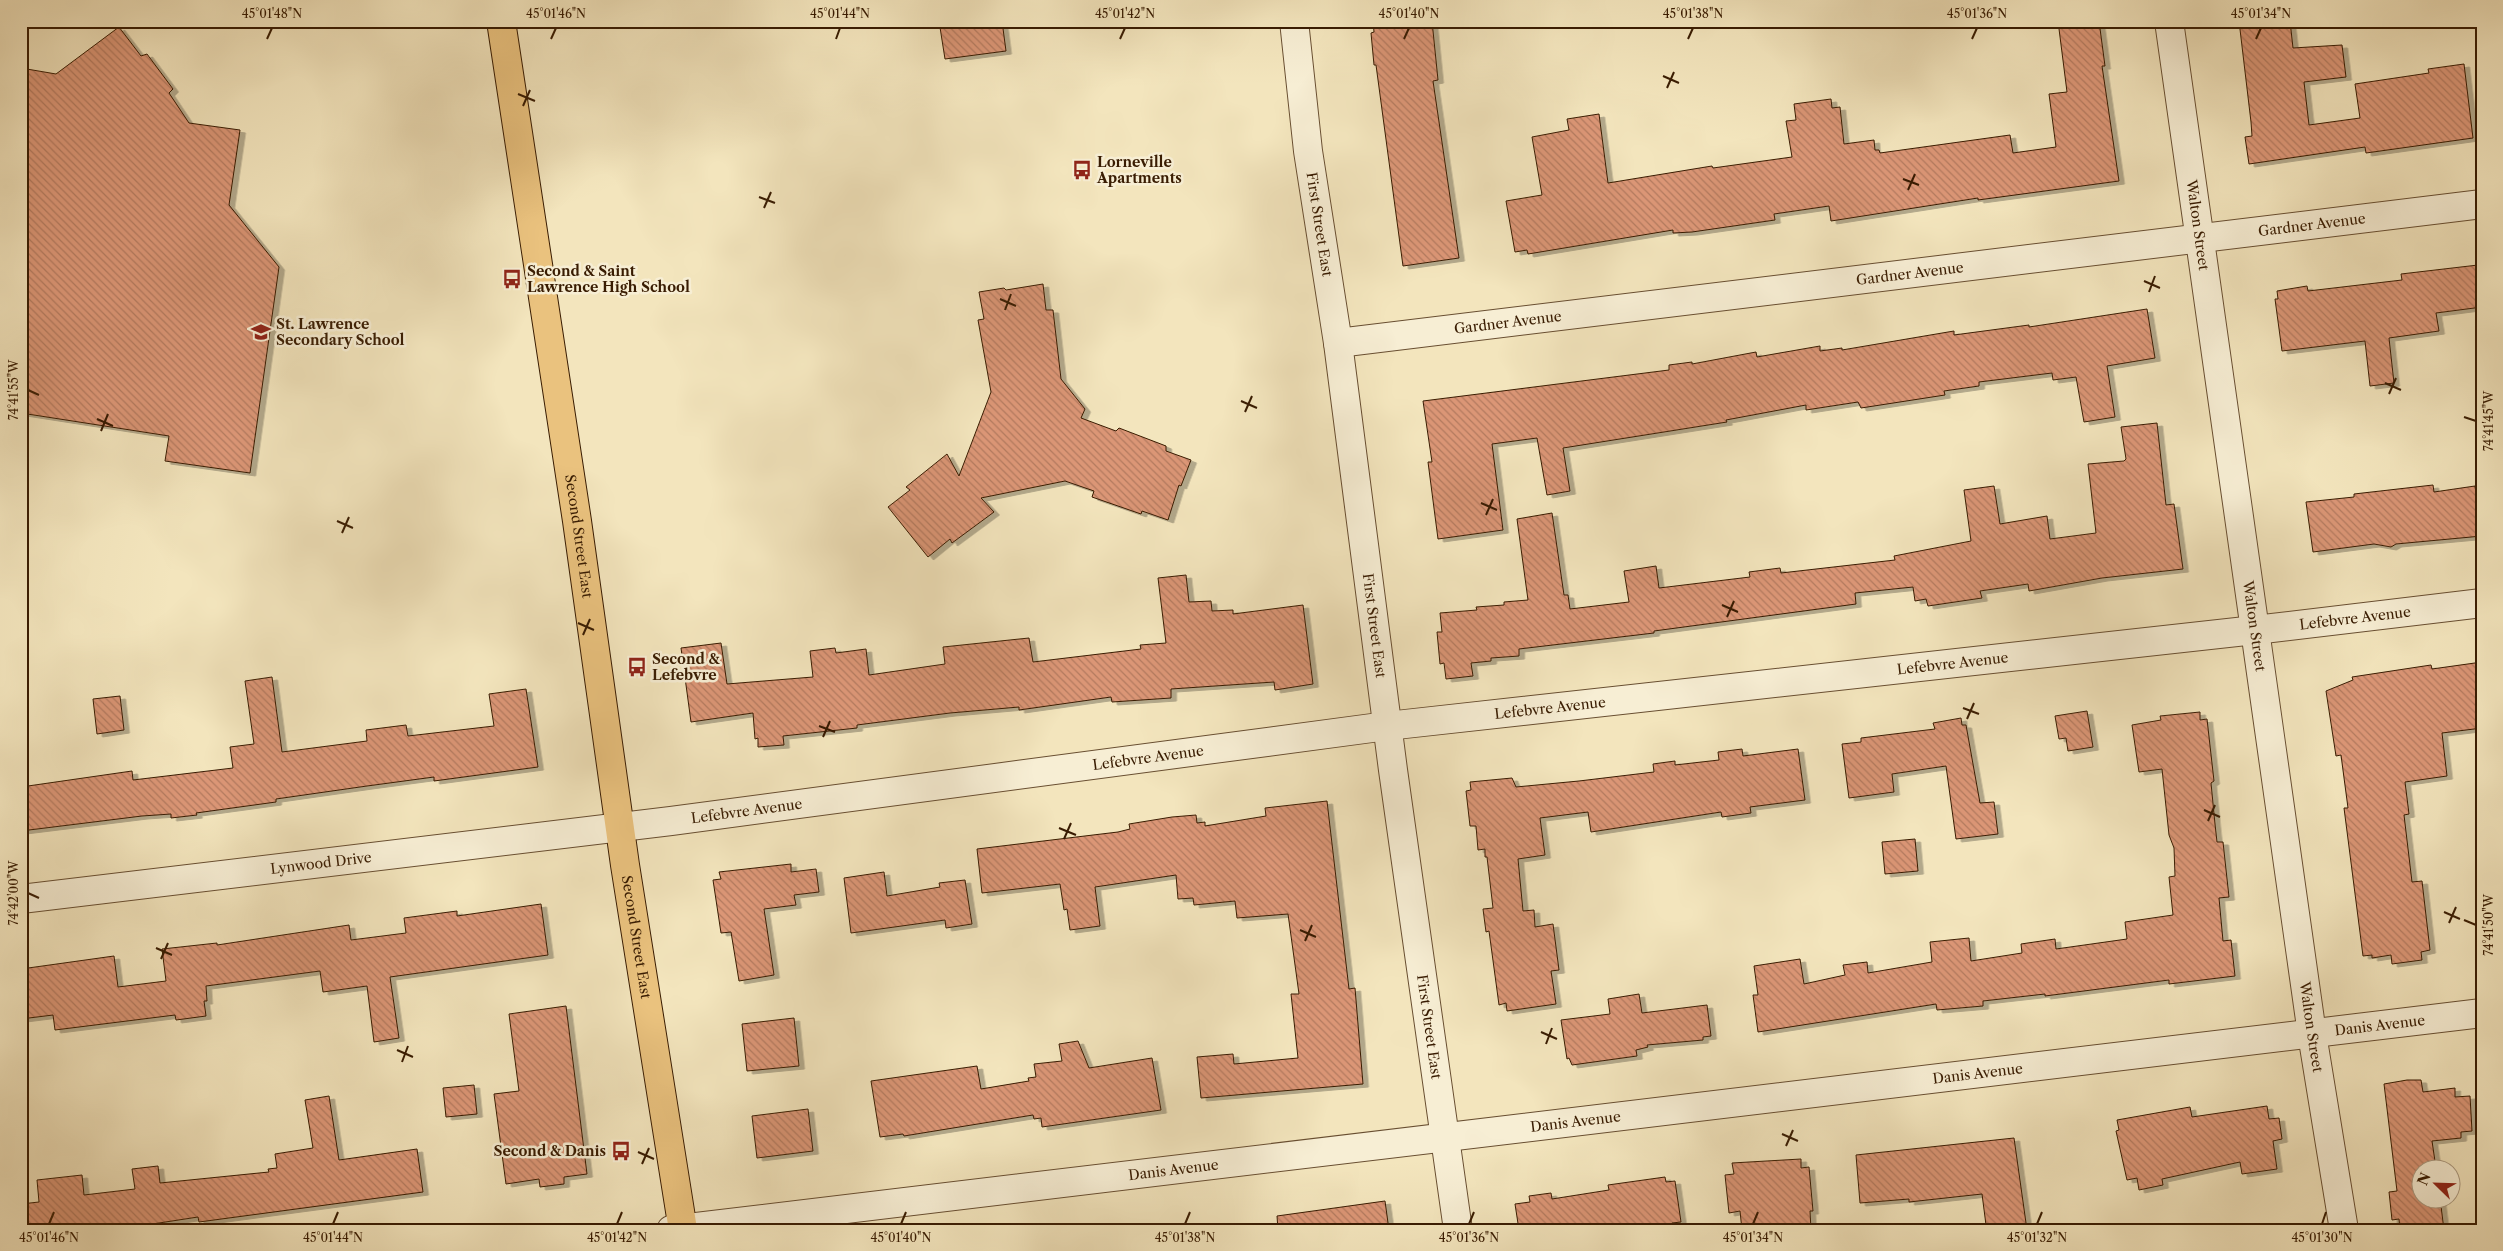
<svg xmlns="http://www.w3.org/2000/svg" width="2503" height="1251" font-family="'Libre Caslon Text',serif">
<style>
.building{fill:url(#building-back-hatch);stroke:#391c02;filter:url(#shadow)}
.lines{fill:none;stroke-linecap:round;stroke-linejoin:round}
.minor-casing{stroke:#684e31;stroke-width:30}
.major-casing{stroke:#391c02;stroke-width:30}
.minor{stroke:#f7eed4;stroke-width:28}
.major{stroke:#eac27e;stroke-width:28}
.ticks{fill:none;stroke:#391c02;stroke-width:2}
.labels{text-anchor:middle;stroke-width:5;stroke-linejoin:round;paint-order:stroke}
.poi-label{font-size:14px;font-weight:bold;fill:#391c02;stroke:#f7eed4;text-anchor:start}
.street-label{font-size:14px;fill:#391c02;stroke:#f7eed4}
.neatline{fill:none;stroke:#391c02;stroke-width:2}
.ticks-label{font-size:12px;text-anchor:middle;fill:#391c02}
</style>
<defs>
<pattern id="building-back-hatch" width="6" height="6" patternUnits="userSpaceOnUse" patternTransform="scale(1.25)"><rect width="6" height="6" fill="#db9676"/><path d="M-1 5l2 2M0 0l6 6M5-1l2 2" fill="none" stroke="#b37a5f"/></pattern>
<filter id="shadow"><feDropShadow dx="5.5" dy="3" stdDeviation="0" flood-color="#0004"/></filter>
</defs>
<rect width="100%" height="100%" fill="#f3e5bd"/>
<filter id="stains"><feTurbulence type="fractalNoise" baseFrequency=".004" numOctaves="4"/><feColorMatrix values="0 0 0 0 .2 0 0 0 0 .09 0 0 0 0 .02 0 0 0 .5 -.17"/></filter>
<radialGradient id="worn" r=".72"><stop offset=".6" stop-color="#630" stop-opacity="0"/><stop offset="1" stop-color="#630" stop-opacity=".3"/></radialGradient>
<g class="building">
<path d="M 939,21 L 1002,21 L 1006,51 L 945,59 Z"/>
<path d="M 1373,21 L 1432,21 L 1438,80 L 1433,81 L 1459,258 L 1403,266 L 1376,65 L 1374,65 L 1371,33 L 1374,32 Z"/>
<path d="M 2058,21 L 2099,21 L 2105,66 L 2102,66 L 2119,181 L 1978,200 L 1978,198 L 1831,221 L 1829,206 L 1774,214 L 1775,220 L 1692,232 L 1673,233 L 1673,230 L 1528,254 L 1527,250 L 1515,252 L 1506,201 L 1542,195 L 1532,137 L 1569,130 L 1567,119 L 1599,114 L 1608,183 L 1712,166 L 1713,168 L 1792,157 L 1786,121 L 1796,120 L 1794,104 L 1831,99 L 1832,108 L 1840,107 L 1844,144 L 1874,140 L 1875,150 L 1879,150 L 1880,153 L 2010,135 L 2013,153 L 2056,147 L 2049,94 L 2067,92 Z"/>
<path d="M 2239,21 L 2290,21 L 2293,48 L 2342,45 L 2346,77 L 2304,82 L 2309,125 L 2360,118 L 2355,84 L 2429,73 L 2428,69 L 2464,64 L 2473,138 L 2366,153 L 2365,147 L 2249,164 L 2245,137 L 2252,136 L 2251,122 Z"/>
<path d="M 119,27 L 141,56 L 147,54 L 173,89 L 169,93 L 189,123 L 240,130 L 229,205 L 279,267 L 250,473 L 165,461 L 169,436 L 21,413 L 21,68 L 56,74 Z"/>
<path d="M 2478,265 L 2479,272 L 2482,272 L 2482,307 L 2436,313 L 2439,331 L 2389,338 L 2394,383 L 2370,386 L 2365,341 L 2282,351 L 2275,299 L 2278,299 L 2277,291 L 2307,286 L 2308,291 L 2402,280 L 2401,274 Z"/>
<path d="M 1043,284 L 1046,310 L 1053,310 L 1061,379 L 1085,409 L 1081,418 L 1116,431 L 1119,428 L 1166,446 L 1166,451 L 1191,460 L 1181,486 L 1179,485 L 1168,520 L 1142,511 L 1141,514 L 1092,497 L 1094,491 L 1065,481 L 981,498 L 994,512 L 952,543 L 950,539 L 928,557 L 888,507 L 910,490 L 906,487 L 947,454 L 959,476 L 991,392 L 978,320 L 984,319 L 979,292 L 1004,288 L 1006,290 Z"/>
<path d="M 2147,309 L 2155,358 L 2107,366 L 2115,417 L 2084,422 L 2076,377 L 2053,380 L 2052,373 L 1979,382 L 1979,386 L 1944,391 L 1945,395 L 1861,408 L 1858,402 L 1806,410 L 1806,405 L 1726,420 L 1727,422 L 1563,448 L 1570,491 L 1547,495 L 1537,438 L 1492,444 L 1503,530 L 1438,539 L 1428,462 L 1432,462 L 1423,401 L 1669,370 L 1669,365 L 1692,362 L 1692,364 L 1756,352 L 1757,357 L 1820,346 L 1820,351 L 1842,348 L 1842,350 L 1954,331 L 1954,335 L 2029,325 L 2029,327 Z"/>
<path d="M 2157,423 L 2166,505 L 2174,504 L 2183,569 L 2102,578 L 2029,591 L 2028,584 L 1980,591 L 1982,598 L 1928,606 L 1926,599 L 1915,601 L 1913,587 L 1855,593 L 1856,604 L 1654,631 L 1654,633 L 1519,649 L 1519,656 L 1491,658 L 1491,661 L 1471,663 L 1473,676 L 1446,679 L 1444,663 L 1440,664 L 1437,632 L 1442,632 L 1440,613 L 1477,610 L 1476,607 L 1504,605 L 1504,602 L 1528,600 L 1517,519 L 1552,513 L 1564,595 L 1568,595 L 1570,609 L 1629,602 L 1624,571 L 1656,566 L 1659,588 L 1750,577 L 1749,572 L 1780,568 L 1781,573 L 1895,560 L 1894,556 L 1971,541 L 1964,490 L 1994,486 L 2000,524 L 2047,516 L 2050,539 L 2096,533 L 2088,464 L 2124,461 L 2126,459 L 2121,427 Z"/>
<path d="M 2433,485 L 2434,492 L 2475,486 L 2482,536 L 2396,544 L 2391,547 L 2374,544 L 2313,552 L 2306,502 L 2354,497 L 2354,494 Z"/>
<path d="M 1186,575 L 1189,602 L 1211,601 L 1212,611 L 1233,610 L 1233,614 L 1303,605 L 1313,684 L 1275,690 L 1274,682 L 1171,689 L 1171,698 L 1112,702 L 1111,697 L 1019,710 L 1019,707 L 950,713 L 857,725 L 857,728 L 783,736 L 784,745 L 758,747 L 758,738 L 755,739 L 753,713 L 691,722 L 681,648 L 721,643 L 727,684 L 813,677 L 810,651 L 835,648 L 836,653 L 866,649 L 869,675 L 945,664 L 943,647 L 1029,638 L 1033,662 L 1141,649 L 1140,645 L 1166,643 L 1158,578 Z"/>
<path d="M 2482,662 L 2482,728 L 2442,733 L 2447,776 L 2405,782 L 2409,814 L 2404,815 L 2412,882 L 2422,881 L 2430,950 L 2421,952 L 2422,960 L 2392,964 L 2391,955 L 2372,958 L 2372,955 L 2363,956 L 2344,808 L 2348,808 L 2341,755 L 2336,756 L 2326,691 L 2353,680 L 2352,677 L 2431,665 L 2432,669 Z"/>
<path d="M 272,677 L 282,752 L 367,741 L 366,730 L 406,725 L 408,736 L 494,726 L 489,694 L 526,689 L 538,767 L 434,781 L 434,777 L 367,786 L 276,799 L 276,802 L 196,813 L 197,815 L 171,818 L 171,814 L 142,816 L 21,831 L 21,787 L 132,771 L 133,780 L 233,768 L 230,747 L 254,744 L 245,681 Z"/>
<path d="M 120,696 L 124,730 L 97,734 L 93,699 Z"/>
<path d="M 2087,711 L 2093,747 L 2068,751 L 2066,738 L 2059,739 L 2055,716 Z"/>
<path d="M 2200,712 L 2200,720 L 2207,719 L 2214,781 L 2211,783 L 2215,824 L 2217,842 L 2223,842 L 2229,897 L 2219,898 L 2223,941 L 2231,940 L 2235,976 L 2169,984 L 2169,980 L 2045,996 L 2045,994 L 1983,1001 L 1983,1006 L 1937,1010 L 1936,1004 L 1758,1032 L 1753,995 L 1758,995 L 1754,966 L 1800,959 L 1804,984 L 1845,975 L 1843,965 L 1867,962 L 1868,973 L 1932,962 L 1930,942 L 1969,938 L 1971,961 L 2022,953 L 2021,944 L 2055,939 L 2056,949 L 2127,939 L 2125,922 L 2173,915 L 2169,877 L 2175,876 L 2174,848 L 2169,835 L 2162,769 L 2139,772 L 2132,725 L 2161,720 L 2160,716 Z"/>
<path d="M 1961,718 L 1962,725 L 1966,725 L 1980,803 L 1994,802 L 1998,834 L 1956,839 L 1946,766 L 1892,774 L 1894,792 L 1849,798 L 1842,744 L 1861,742 L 1861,738 L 1935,729 L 1933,723 Z"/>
<path d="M 1742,749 L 1743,756 L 1798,749 L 1805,800 L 1750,807 L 1751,813 L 1722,817 L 1721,812 L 1591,832 L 1588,812 L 1540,818 L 1545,855 L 1518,859 L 1523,911 L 1534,910 L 1535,927 L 1553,924 L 1559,970 L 1551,971 L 1556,1004 L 1507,1011 L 1506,1003 L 1499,1005 L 1489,931 L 1486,932 L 1483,909 L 1493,908 L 1487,857 L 1485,857 L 1485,849 L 1478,850 L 1476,826 L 1470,826 L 1466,791 L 1471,790 L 1470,782 L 1512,778 L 1516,787 L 1579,781 L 1654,772 L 1653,764 L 1675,761 L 1675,765 L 1719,760 L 1718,752 Z"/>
<path d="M 1327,801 L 1349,989 L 1355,988 L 1363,1084 L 1201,1098 L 1197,1057 L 1233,1054 L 1234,1064 L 1298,1058 L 1291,994 L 1299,994 L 1288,914 L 1237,918 L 1235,901 L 1194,905 L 1193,898 L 1178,899 L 1176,875 L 1095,887 L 1100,926 L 1070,930 L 1067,909 L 1064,910 L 1060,884 L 982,893 L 977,849 L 1118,832 L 1130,829 L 1129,824 L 1172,817 L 1196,815 L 1197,823 L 1205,822 L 1205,826 L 1266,816 L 1265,808 Z"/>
<path d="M 1915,839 L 1918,871 L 1885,874 L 1882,842 Z"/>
<path d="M 791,864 L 791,872 L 816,869 L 819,892 L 794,895 L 796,905 L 764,909 L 774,975 L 739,981 L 731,932 L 721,933 L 713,880 L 721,879 L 719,872 Z"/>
<path d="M 884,872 L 887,896 L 940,887 L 939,883 L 965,880 L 972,924 L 946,928 L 945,920 L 851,933 L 844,878 Z"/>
<path d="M 541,904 L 548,955 L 390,977 L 399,1038 L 374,1042 L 367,986 L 323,992 L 320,971 L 206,986 L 207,1001 L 204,1001 L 206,1016 L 176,1020 L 175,1015 L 55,1030 L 53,1015 L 21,1019 L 21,969 L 114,956 L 118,987 L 166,981 L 162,949 L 217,943 L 217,945 L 349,925 L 351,940 L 406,933 L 404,918 L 457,911 L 457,916 Z"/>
<path d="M 1639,994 L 1642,1013 L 1707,1005 L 1711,1036 L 1703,1037 L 1703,1040 L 1647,1045 L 1648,1047 L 1636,1050 L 1637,1056 L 1572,1065 L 1569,1058 L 1567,1059 L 1561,1020 L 1610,1014 L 1608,999 Z"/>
<path d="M 566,1006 L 587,1174 L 564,1177 L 564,1184 L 540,1187 L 539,1179 L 506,1184 L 494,1094 L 519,1091 L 509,1014 Z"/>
<path d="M 794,1018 L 799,1066 L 747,1071 L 742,1024 Z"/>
<path d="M 1078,1041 L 1089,1068 L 1152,1058 L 1161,1110 L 1042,1127 L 1041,1118 L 1034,1119 L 1033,1115 L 904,1136 L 903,1134 L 880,1137 L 871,1081 L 977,1066 L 981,1089 L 1029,1081 L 1028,1078 L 1036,1077 L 1034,1064 L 1062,1061 L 1059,1044 Z"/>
<path d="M 2407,1080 L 2421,1080 L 2423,1092 L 2455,1088 L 2455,1097 L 2470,1096 L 2472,1131 L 2461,1132 L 2461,1138 L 2432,1141 L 2436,1168 L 2420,1168 L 2420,1198 L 2440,1198 L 2444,1230 L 2400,1230 L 2399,1219 L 2392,1220 L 2389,1192 L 2397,1191 L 2384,1084 Z"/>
<path d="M 474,1085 L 477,1114 L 446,1117 L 443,1088 Z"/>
<path d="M 329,1096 L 339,1160 L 417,1149 L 423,1192 L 199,1222 L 198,1217 L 120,1229 L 120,1225 L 80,1230 L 21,1230 L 21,1204 L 39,1202 L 37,1180 L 82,1175 L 84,1195 L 135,1189 L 132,1169 L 158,1166 L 160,1183 L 269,1172 L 268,1169 L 277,1168 L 275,1154 L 313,1148 L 305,1100 Z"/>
<path d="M 2267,1106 L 2269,1119 L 2279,1118 L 2282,1139 L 2273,1141 L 2277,1169 L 2242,1174 L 2240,1162 L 2162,1179 L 2163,1185 L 2139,1190 L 2137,1178 L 2127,1180 L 2116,1131 L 2119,1130 L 2117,1120 L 2190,1107 L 2192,1117 Z"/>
<path d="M 808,1109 L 813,1151 L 757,1158 L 752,1116 Z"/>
<path d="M 2014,1138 L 2027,1230 L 1991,1230 L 1990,1224 L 1986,1225 L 1982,1194 L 1909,1202 L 1909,1199 L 1860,1203 L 1856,1155 Z"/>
<path d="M 1801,1159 L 1801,1168 L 1809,1167 L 1813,1211 L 1810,1211 L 1811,1230 L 1742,1230 L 1740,1211 L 1729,1213 L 1725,1175 L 1734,1174 L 1732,1163 Z"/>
<path d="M 1665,1177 L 1666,1182 L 1675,1181 L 1681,1222 L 1672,1223 L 1673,1230 L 1519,1230 L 1515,1204 L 1530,1202 L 1529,1196 L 1551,1193 L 1552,1199 L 1609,1190 L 1608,1185 Z"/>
<path d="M 1385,1201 L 1389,1230 L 1278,1230 L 1277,1216 Z"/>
</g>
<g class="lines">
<defs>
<g id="minor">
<path id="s1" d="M 1294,21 L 1308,151 L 1338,343 L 1393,770 L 1458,1230"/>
<path id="s2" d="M 2169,21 L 2312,1034 L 2344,1230"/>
<path id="s3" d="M 1338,343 L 2482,204"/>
<path id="s4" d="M 21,899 L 671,821 L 1387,726 L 2255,630 L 2482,603"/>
<path id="s5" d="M 671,1230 L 2482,1013"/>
</g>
<g id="major">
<path id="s6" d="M 501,21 L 577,521 L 625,865 L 683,1230"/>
</g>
</defs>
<use href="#minor" class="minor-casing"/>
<use href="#major" class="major-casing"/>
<use href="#minor" class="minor"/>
<use href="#major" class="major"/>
</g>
<path class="ticks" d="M 267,39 L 272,28M 551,39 L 556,28M 836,39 L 840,28M 1120,39 L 1125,28M 1404,39 L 1409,28M 1688,39 L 1693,28M 1972,39 L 1977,28M 2256,39 L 2261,28M 1663,76 L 1679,83M 1667,88 L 1674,72M 518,94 L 535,101M 523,106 L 530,90M 1903,179 L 1919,185M 1908,190 L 1915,174M 759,197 L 775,203M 764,208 L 771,192M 2144,281 L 2160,288M 2149,292 L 2155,276M 1000,299 L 1016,306M 1005,310 L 1011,294M 2385,383 L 2401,390M 28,390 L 39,395M 2389,394 L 2396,378M 1241,401 L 1257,408M 1245,412 L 1252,396M 2464,417 L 2476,421M 97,419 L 113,426M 101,431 L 108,414M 1481,503 L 1497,510M 1486,515 L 1493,499M 337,521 L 353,528M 342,533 L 349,517M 1722,605 L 1738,612M 1727,617 L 1734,601M 578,623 L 594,630M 583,635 L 590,619M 1963,708 L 1979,714M 1967,719 L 1974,703M 819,726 L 835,732M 823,737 L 830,721M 2204,810 L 2220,817M 2208,821 L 2215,805M 1059,828 L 1076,835M 1064,839 L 1071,823M 28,893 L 39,898M 2444,912 L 2460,919M 2464,920 L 2476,925M 2449,923 L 2456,907M 1300,930 L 1316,937M 1305,941 L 1312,925M 156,948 L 172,955M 161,959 L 168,943M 1541,1032 L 1557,1039M 1546,1044 L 1552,1028M 397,1050 L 413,1057M 402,1062 L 408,1046M 1782,1134 L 1798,1141M 1786,1146 L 1793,1130M 638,1152 L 654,1159M 642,1164 L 649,1148M 49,1224 L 54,1212M 333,1224 L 338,1212M 617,1224 L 622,1212M 901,1224 L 906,1212M 1185,1224 L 1190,1212M 1469,1224 L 1474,1212M 1753,1224 L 1758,1212M 2037,1224 L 2042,1212M 2322,1224 L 2326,1212"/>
<defs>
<symbol id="bus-bare" viewBox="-9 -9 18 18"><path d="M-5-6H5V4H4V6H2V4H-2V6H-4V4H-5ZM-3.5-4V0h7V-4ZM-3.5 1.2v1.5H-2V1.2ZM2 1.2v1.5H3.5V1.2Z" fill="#8f2418" stroke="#f7eed4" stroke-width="2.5" paint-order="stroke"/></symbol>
<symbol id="school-bare" viewBox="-9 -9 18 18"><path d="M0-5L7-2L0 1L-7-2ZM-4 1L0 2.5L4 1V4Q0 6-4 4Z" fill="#8f2418" stroke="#f7eed4" stroke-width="2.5" paint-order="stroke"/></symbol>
</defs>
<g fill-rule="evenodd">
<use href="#bus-bare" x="1068" y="156" width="28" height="28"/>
<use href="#bus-bare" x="498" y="265" width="28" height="28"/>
<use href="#school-bare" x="247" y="318" width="28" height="28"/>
<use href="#bus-bare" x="623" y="653" width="28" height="28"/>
<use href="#bus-bare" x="607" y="1137" width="28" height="28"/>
</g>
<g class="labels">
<g class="poi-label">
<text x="1097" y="167">Lorneville<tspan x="1097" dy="16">Apartments</tspan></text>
<text x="527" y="276">Second &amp; Saint<tspan x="527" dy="16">Lawrence High School</tspan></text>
<text x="276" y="329">St. Lawrence<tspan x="276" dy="16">Secondary School</tspan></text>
<text x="652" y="664">Second &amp;<tspan x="652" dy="16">Lefebvre</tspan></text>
<text x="606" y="1156" text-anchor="end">Second &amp; Danis</text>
</g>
<g class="street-label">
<text dy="5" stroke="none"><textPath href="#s1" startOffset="205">First Street East</textPath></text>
<text dy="5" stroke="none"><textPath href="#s2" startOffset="206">Walton Street</textPath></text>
<text dy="5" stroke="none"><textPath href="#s3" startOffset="981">Gardner Avenue</textPath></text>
<text dy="5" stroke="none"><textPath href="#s3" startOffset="576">Gardner Avenue</textPath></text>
<text dy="5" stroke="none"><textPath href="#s3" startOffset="171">Gardner Avenue</textPath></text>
<text dy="5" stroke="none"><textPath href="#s6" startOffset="521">Second Street East</textPath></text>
<text dy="5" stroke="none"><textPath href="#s4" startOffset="2351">Lefebvre Avenue</textPath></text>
<text dy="5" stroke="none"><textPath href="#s1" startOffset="610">First Street East</textPath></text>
<text dy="5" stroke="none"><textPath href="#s2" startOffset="611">Walton Street</textPath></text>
<text dy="5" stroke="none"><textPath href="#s4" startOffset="1946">Lefebvre Avenue</textPath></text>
<text dy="5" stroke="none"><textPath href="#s4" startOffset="1541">Lefebvre Avenue</textPath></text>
<text dy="5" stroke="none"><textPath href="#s4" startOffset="1136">Lefebvre Avenue</textPath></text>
<text dy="5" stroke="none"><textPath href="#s4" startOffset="731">Lefebvre Avenue</textPath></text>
<text dy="5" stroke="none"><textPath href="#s4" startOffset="302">Lynwood Drive</textPath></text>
<text dy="5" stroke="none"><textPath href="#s6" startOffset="926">Second Street East</textPath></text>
<text dy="5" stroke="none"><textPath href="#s5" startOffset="1721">Danis Avenue</textPath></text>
<text dy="5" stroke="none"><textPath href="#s1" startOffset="1015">First Street East</textPath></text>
<text dy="5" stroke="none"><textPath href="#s2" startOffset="1016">Walton Street</textPath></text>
<text dy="5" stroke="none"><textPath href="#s5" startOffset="1316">Danis Avenue</textPath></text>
<text dy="5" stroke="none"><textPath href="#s5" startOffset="911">Danis Avenue</textPath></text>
<text dy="5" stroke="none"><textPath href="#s5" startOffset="506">Danis Avenue</textPath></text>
</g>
</g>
<rect width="2503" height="1251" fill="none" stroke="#f3e5bd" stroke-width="55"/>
<g transform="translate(2436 1184) rotate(293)"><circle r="24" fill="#f7eed4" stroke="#ab9a80"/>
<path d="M0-4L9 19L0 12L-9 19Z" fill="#8f2418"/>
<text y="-8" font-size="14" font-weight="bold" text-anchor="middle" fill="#391c02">N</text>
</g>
<rect x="28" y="28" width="2448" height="1196" class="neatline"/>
<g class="ticks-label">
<text x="272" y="18">45°01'48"N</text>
<text x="556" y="18">45°01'46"N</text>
<text x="840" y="18">45°01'44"N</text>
<text x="1125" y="18">45°01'42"N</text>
<text x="1409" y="18">45°01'40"N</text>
<text x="1693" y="18">45°01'38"N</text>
<text x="1977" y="18">45°01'36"N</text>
<text x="2261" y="18">45°01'34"N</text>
<text transform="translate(14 390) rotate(-90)" y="4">74°41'55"W</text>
<text transform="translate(2489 421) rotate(-90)" y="4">74°41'45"W</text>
<text transform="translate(14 893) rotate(-90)" y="4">74°42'00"W</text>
<text transform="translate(2489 925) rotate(-90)" y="4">74°41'50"W</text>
<text x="49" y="1242">45°01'46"N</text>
<text x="333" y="1242">45°01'44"N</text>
<text x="617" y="1242">45°01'42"N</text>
<text x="901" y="1242">45°01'40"N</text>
<text x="1185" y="1242">45°01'38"N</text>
<text x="1469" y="1242">45°01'36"N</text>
<text x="1753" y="1242">45°01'34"N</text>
<text x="2037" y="1242">45°01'32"N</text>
<text x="2322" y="1242">45°01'30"N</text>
</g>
<rect width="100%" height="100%" filter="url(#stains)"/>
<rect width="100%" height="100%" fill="url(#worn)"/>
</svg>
